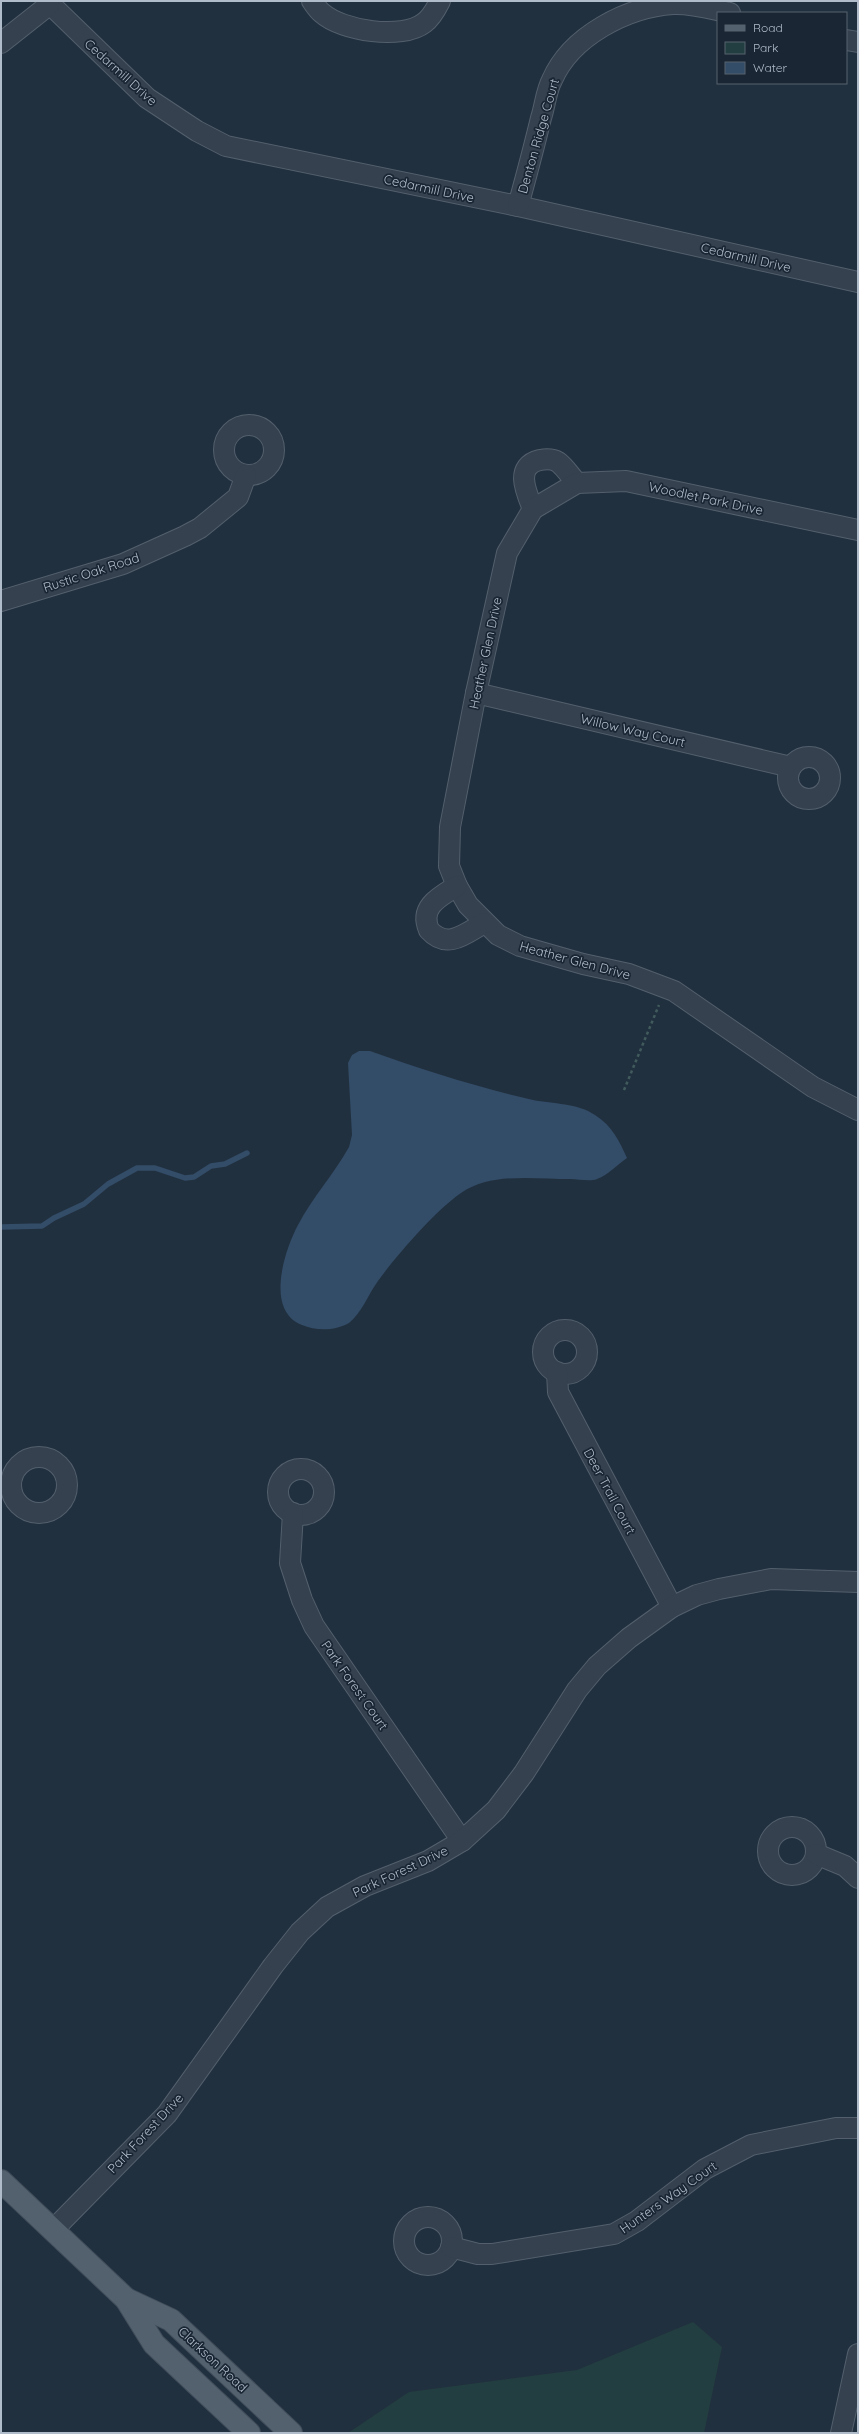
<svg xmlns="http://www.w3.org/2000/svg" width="859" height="2434" font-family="Quicksand,sans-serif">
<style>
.green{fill:#233e40}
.water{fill:#334c67}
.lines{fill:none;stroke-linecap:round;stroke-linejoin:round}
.stream{stroke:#334c67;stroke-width:5.5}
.street-casing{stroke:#535f6c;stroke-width:22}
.primary-casing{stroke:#414d5a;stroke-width:24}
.path{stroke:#415b5d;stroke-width:2.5;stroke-dasharray:3 3;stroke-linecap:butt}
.street{stroke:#35414e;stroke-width:20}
.primary{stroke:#53616f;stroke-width:22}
.labels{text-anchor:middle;stroke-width:3.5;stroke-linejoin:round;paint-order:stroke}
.street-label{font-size:13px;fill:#b1bcca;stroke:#1a2633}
</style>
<rect width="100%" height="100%" fill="#21303f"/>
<path class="green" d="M 693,2322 L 722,2347 L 704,2433 L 348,2433 L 409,2392 L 577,2370 Z"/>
<path class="water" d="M 359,1051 L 370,1051 C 423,1070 477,1087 533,1100 C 553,1104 578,1103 595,1115 C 612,1126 619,1140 627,1158 C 618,1164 608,1175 597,1179 C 590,1182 578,1179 570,1179 C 535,1179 491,1172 461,1193 C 436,1210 396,1256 378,1281 C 369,1293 361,1314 349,1323 C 335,1331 316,1331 302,1325 C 265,1311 284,1251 298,1225 C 312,1198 334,1174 349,1147 L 352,1135 L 348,1063 L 352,1055 Z"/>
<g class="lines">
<path class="stream" d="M 1,1227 L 42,1226 L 54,1218 L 84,1204 L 108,1184 L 137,1168 L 155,1168 L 185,1178 L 194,1177 L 211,1166 L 225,1164 L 247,1153"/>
<defs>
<g id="street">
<path d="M 47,1 L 147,98 L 197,131 L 226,146 L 518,206 L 858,282"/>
<path d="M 312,1 C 315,5 318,10 322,13 C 342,31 402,40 424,23 C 431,18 436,9 440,1"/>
<path d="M 846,40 L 858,42"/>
<path d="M 1,43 L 49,5"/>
<path d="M 518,206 C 526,177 534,147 541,118 C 545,106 546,91 552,80 C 571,36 627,7 673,4 C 692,3 711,9 730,13"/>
<circle cx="249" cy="450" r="25"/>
<path d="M 533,509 C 526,492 514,466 540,460 C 546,459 553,459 558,462 C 565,467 571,477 577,483"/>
<path d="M 858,530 L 626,481 L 577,483 L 533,509 L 507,553 L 476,693 L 450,827 L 449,866 L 457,886 L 468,905 L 498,935 L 520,946 L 583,964 L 629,974 L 674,991 L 813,1087 L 858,1110"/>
<path d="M 1,601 L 123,564 L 185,536 L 200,528 L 238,497 L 246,475"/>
<path d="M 476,693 L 791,767"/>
<circle cx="809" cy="778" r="21"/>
<path d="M 457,886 C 439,897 419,907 429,930 C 447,950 465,934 484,923"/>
<circle cx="565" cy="1352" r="22"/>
<path d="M 557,1372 L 558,1392 L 672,1607"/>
<circle cx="39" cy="1485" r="28"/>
<circle cx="301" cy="1492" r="23"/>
<path d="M 293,1513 L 290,1563 L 302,1600 L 314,1626 L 462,1841"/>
<circle cx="792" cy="1851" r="24"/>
<path d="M 816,1854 L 845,1866 L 858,1878"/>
<circle cx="428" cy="2241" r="24"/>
<path d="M 53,2230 L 167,2114 L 273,1966 L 300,1932 L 327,1907 L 365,1886 L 428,1861 L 462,1841 L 496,1810 L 524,1773 L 577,1690 L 597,1666 L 629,1638 L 672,1607 L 697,1595 L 719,1589 L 771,1579 L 858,1582"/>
<path d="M 451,2247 L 478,2254 L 492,2254 L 614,2234 L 637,2221 L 705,2169 L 751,2145 L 836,2128 L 858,2128"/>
<path d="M 841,2433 L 858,2354"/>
</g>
<g id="primary">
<path d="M 1,2181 L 126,2299 L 154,2344 L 249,2433"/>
<path d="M 126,2299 L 171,2320 L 291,2433"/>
</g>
</defs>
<use href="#street" class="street-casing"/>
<use href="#primary" class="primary-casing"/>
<path class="path" d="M 624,1090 L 659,1005"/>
<use href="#street" class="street"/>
<use href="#primary" class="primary"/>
</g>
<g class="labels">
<g class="street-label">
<text transform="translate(121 72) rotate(42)" y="5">Cedarmill Drive</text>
<text transform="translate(538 136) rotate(-74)" y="5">Denton Ridge Court</text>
<text transform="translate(429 188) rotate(12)" y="5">Cedarmill Drive</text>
<text transform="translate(746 257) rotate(13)" y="5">Cedarmill Drive</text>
<text transform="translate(706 498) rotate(12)" y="5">Woodlet Park Drive</text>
<text transform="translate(91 572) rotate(-18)" y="5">Rustic Oak Road</text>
<text transform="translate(485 653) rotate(-78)" y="5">Heather Glen Drive</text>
<text transform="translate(633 730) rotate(13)" y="5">Willow Way Court</text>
<text transform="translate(575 960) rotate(15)" y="5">Heather Glen Drive</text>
<text transform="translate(610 1491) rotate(62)" y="5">Deer Trail Court</text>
<text transform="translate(355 1685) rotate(55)" y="5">Park Forest Court</text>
<text transform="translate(400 1871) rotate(-25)" y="5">Park Forest Drive</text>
<text transform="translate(145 2133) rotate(-47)" y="5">Park Forest Drive</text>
<text transform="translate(668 2197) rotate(-35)" y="5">Hunters Way Court</text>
<text transform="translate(213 2359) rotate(43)" y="5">Clarkson Road</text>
</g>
</g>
<rect width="859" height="2434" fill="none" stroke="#b1bcca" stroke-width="4"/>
<rect x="717" y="12" width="130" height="72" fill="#1a2633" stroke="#56626f"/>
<rect x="725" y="25" width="20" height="6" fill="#53616f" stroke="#56626f"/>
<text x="753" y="32" font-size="12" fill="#b1bcca">Road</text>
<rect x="725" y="42" width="20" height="12" fill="#233e40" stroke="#56626f"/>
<text x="753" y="52" font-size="12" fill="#b1bcca">Park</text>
<rect x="725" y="62" width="20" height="12" fill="#334c67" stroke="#56626f"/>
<text x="753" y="72" font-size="12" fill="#b1bcca">Water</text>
</svg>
